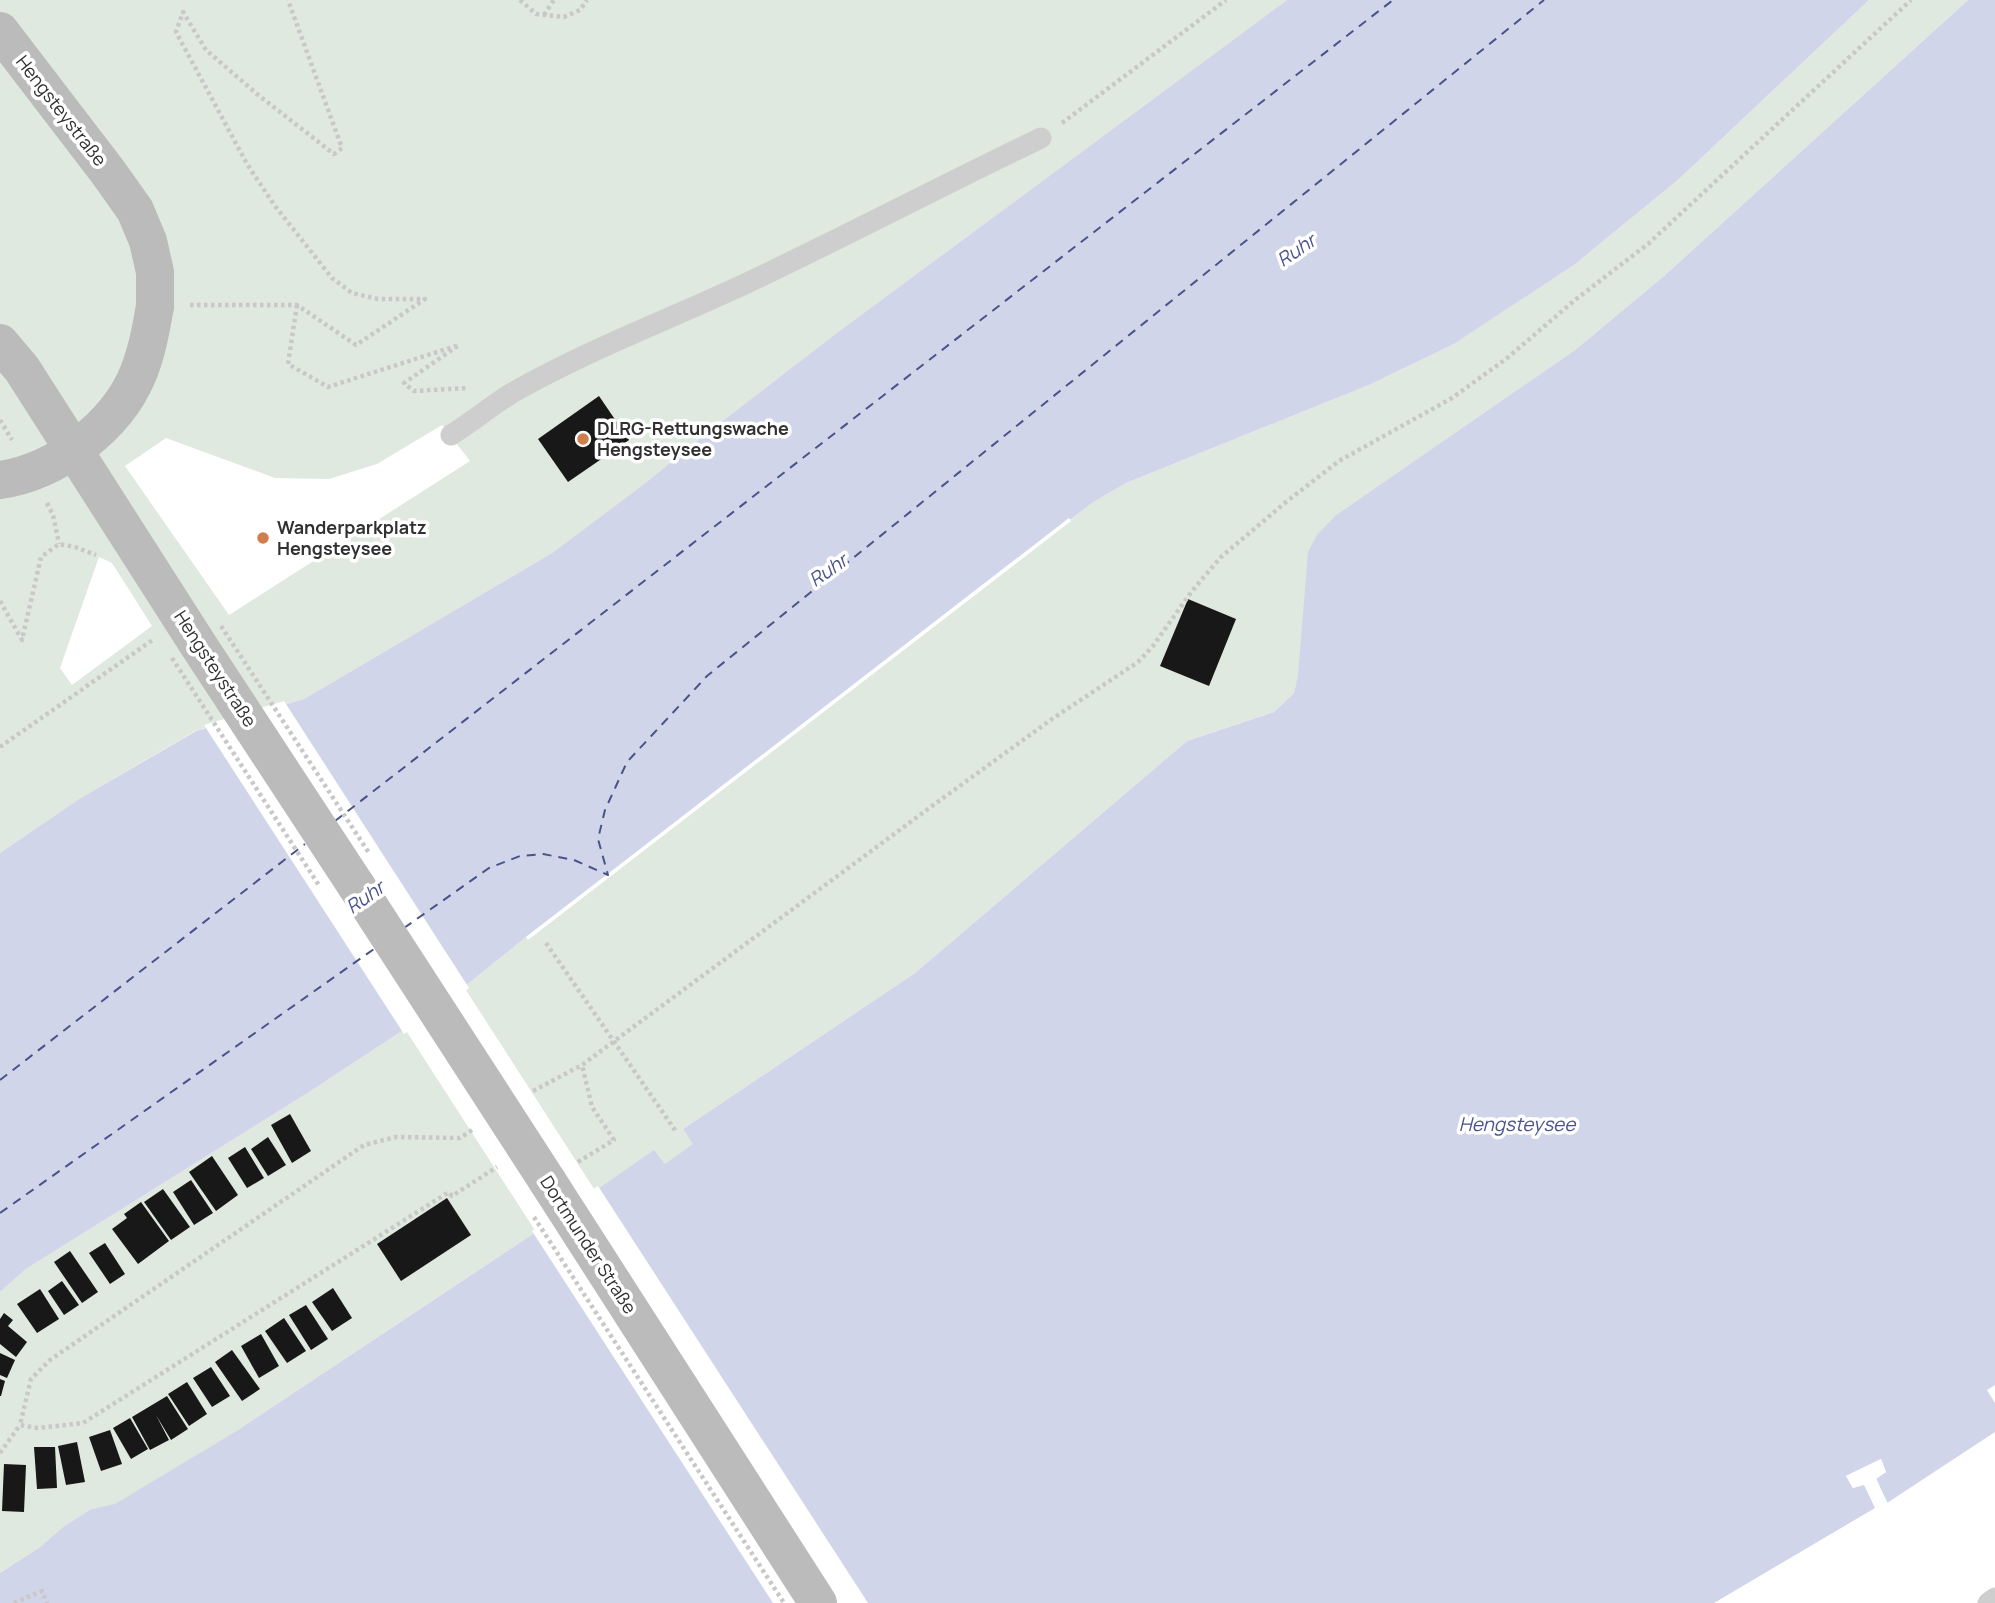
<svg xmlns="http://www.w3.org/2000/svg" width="1995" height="1603" font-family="Manrope,sans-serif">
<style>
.green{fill:#e0e9df;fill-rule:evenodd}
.water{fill:#d1d5e9}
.pier{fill:#fff}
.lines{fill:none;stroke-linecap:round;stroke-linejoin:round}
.ferry{stroke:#49538a;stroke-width:2;stroke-dasharray:9 7;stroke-linecap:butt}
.building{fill:#181818}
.path{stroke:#c8c8c8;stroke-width:4.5;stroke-dasharray:3.5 3.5;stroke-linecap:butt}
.service{stroke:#cecece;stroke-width:21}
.secondary{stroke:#bbb;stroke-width:38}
.path-bridge{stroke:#c8c8c8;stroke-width:4.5;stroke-dasharray:3.5 3.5;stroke-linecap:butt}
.secondary-bridge{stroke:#bbb;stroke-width:38}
.poi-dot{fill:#d07e4b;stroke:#fff;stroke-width:2.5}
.labels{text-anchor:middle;stroke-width:7;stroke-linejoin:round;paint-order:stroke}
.street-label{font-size:18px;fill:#313131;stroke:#fff}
.poi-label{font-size:18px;font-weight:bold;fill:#313131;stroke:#fff;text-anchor:start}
.water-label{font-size:19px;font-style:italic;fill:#49538a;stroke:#fff}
</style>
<rect width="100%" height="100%" fill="#fff"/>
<g class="green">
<path d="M 0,0 L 1287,0 L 838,332 L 703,436 L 644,484 L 552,553 L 304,699 L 195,731 L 79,799 L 0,853 ZM 442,425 L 470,461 L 229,615 L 125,466 L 166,438 L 275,478 L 329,479 L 377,464 ZM 99,557 L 112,563 L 152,626 L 72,685 L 60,668 Z"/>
<path d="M 1869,0 L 1968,0 L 1664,276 L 1575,350 L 1336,515 L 1294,693 L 1274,712 L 1187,741 L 915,973 L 683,1129 L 694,1144 L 665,1165 L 654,1151 L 596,1192 L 464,987 L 526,937 L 1092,503 L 1126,483 L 1369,385 L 1454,344 L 1574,265 L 1679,179 Z"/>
<path d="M 405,1029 L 536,1232 L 238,1430 L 115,1505 L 91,1509 L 63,1527 L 40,1547 L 0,1573 L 0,1292 L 26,1269 L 306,1094 Z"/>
</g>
<g class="water">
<path d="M 1287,0 L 1869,0 L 1679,179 L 1574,265 L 1454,344 L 1369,385 L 1126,483 L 1092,503 L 526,937 L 464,987 L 405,1029 L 306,1094 L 26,1269 L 0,1292 L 0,853 L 79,799 L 196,731 L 304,699 L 552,553 L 644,484 L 703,436 L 838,332 Z"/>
<path d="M 1968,0 L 1995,0 L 1995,1385 L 1987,1390 L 1995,1403 L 1995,1432 L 1887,1503 L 1876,1478 L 1886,1472 L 1881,1459 L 1846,1476 L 1853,1488 L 1864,1484 L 1875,1508 L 1714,1603 L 0,1603 L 0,1573 L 40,1547 L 63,1527 L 91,1509 L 115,1504 L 238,1430 L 536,1232 L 654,1150 L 665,1164 L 693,1144 L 683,1129 L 915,973 L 1187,741 L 1274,712 L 1294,693 L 1298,675 L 1308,552 L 1317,535 L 1336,515 L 1575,350 L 1664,276 Z"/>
</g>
<g class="pier">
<path d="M 1069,518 L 1071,521 L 528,940 L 526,937 Z"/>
<path d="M 284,701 L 469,988 L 404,1034 L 204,725 Z"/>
<path d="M 598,1186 L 868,1603 L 773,1603 L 532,1231 Z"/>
<path d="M 1881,1459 L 1886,1472 L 1876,1479 L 1889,1506 L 1884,1504 L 1873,1479 L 1874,1476 L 1882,1470 L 1879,1464 L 1851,1478 L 1854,1484 L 1863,1481 L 1867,1482 L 1879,1506 L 1877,1511 L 1864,1485 L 1853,1488 L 1846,1476 Z"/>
</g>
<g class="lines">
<g class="ferry">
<path d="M 335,821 L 1393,0"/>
<path d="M 404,928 L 489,868 L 520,856 L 543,854 L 574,860 L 608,875 L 598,839 L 605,810 L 627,762 L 707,676 L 1544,0"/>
<path d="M 0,1080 L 305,844"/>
<path d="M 0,1213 L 374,949"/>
</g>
</g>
<g class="building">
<path d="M 599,396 L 629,440 L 568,482 L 538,439 Z"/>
<path d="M 1188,599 L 1236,619 L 1209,686 L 1160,666 Z"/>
<path d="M 290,1114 L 311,1151 L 292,1163 L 271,1125 Z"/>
<path d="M 268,1137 L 286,1165 L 268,1176 L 251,1149 Z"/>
<path d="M 245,1147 L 264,1178 L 247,1188 L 228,1158 Z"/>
<path d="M 212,1156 L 238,1195 L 216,1211 L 189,1172 Z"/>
<path d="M 191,1180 L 213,1213 L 194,1225 L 173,1192 Z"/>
<path d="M 163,1189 L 190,1227 L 171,1240 L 144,1202 Z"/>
<path d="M 447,1198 L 471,1235 L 401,1281 L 377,1244 Z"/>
<path d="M 141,1202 L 169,1241 L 138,1264 L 112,1229 L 127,1218 L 124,1214 Z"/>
<path d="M 105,1243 L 125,1274 L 110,1284 L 89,1253 Z"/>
<path d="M 70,1251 L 98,1292 L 82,1303 L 54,1262 Z"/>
<path d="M 62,1281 L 79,1305 L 64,1315 L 48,1291 Z"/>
<path d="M 333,1288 L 352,1318 L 332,1331 L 312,1302 Z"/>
<path d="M 40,1289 L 59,1319 L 37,1333 L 17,1304 Z"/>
<path d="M 306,1305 L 328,1339 L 311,1350 L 289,1315 Z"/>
<path d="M 4,1313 L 13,1320 L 8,1326 L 27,1342 L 16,1357 L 0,1344 L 0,1319 Z"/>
<path d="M 284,1318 L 306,1351 L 287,1363 L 265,1331 Z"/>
<path d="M 261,1334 L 279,1366 L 259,1378 L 241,1346 Z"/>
<path d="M 232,1350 L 260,1389 L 242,1401 L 215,1362 Z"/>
<path d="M 0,1353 L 15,1360 L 7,1378 L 0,1375 Z"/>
<path d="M 211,1367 L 230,1396 L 212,1407 L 193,1378 Z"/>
<path d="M 0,1379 L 5,1381 L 1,1396 L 0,1396 Z"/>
<path d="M 187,1382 L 207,1414 L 189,1426 L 168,1394 Z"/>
<path d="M 167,1396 L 188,1429 L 171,1440 L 156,1415 L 169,1440 L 150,1450 L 132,1417 Z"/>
<path d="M 130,1418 L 148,1449 L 131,1459 L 113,1428 Z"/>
<path d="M 110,1430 L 122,1464 L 101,1471 L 89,1437 Z"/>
<path d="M 77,1442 L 85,1482 L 66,1485 L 58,1446 Z"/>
<path d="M 34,1447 L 55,1447 L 57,1488 L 37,1489 Z"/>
<path d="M 4,1464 L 26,1465 L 24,1512 L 2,1511 Z"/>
</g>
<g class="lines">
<g class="path">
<path d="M 520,0 L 536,14 L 564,17 L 580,10 L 587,0"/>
<path d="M 544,15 L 554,0"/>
<path d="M 1062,123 L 1226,0"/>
<path d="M 190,305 L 297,305 L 356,345 L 425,299 L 378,299 L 352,293 L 332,278 L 275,206 L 247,164 L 176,32 L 183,12 L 206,50 L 257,94 L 334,154 L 342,148 L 288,0"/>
<path d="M 297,305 L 288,364 L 328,387 L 459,345 L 404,383 L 414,391 L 468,388"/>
<path d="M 0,420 L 12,440"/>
<path d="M 47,503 L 53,515 L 59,544"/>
<path d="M 0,601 L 22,640 L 41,557 L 59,544 L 75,547 L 96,555"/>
<path d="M 0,747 L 154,639"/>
<path d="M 546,943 L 677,1133"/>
<path d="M 533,1091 L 582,1065 L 613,1042 L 928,809 L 1052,719 L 1138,662 L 1153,646 L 1192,591 L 1221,557 L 1286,502 L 1339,461 L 1452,398 L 1506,359 L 1575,300 L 1648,244 L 1911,0"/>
<path d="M 472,1130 L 460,1138 L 396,1137 L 364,1145 L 50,1360 L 31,1379 L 20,1425 L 38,1428 L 83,1423 L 449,1192 L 452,1196 L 497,1167"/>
<path d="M 578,1162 L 614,1140 L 592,1107 L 582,1065"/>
<path d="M 0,1453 L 20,1425"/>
<path d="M 14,1603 L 42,1591 L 47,1603"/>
</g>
<g class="service">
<path d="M 451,435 C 472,422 491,406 512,393 C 587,350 668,320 747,283 C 846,236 943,185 1041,138"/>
<path d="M 1988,1603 L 1995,1598"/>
</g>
<g class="secondary">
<path d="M 0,31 L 108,172 L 135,210 L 148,241 L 155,272 L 155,306"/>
<path d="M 0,343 L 22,369 L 197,643 L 357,887"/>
<path d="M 548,1182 L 818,1603"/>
</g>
<g class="path-bridge">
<path d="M 221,626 L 369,853"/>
<path d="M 172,658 L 320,887"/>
<path d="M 534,1217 L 784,1603"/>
</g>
<g class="secondary-bridge">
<path d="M 0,480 C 56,472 116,427 138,374 C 147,352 151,329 155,306"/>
<path d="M 357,887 L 548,1182"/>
</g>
</g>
<g class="poi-dot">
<circle cx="583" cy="439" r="7"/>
<circle cx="263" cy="538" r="7"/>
</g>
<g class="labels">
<g class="street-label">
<text transform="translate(61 111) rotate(52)" y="6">Hengsteystraße</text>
<text transform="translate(215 669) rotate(57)" y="6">Hengsteystraße</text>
<text transform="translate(588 1245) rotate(57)" y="6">Dortmunder Straße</text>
</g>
<g class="poi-label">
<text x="597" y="435">DLRG-Rettungswache<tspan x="597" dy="21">Hengsteysee</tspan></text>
<text x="277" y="534">Wanderparkplatz<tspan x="277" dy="21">Hengsteysee</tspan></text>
</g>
<g class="water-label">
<text transform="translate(1296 250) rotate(-34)" y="7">Ruhr</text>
<text transform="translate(828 570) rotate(-35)" y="7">Ruhr</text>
<text transform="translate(365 897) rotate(-35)" y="7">Ruhr</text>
<text x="1517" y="1131">Hengsteysee</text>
</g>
</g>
</svg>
